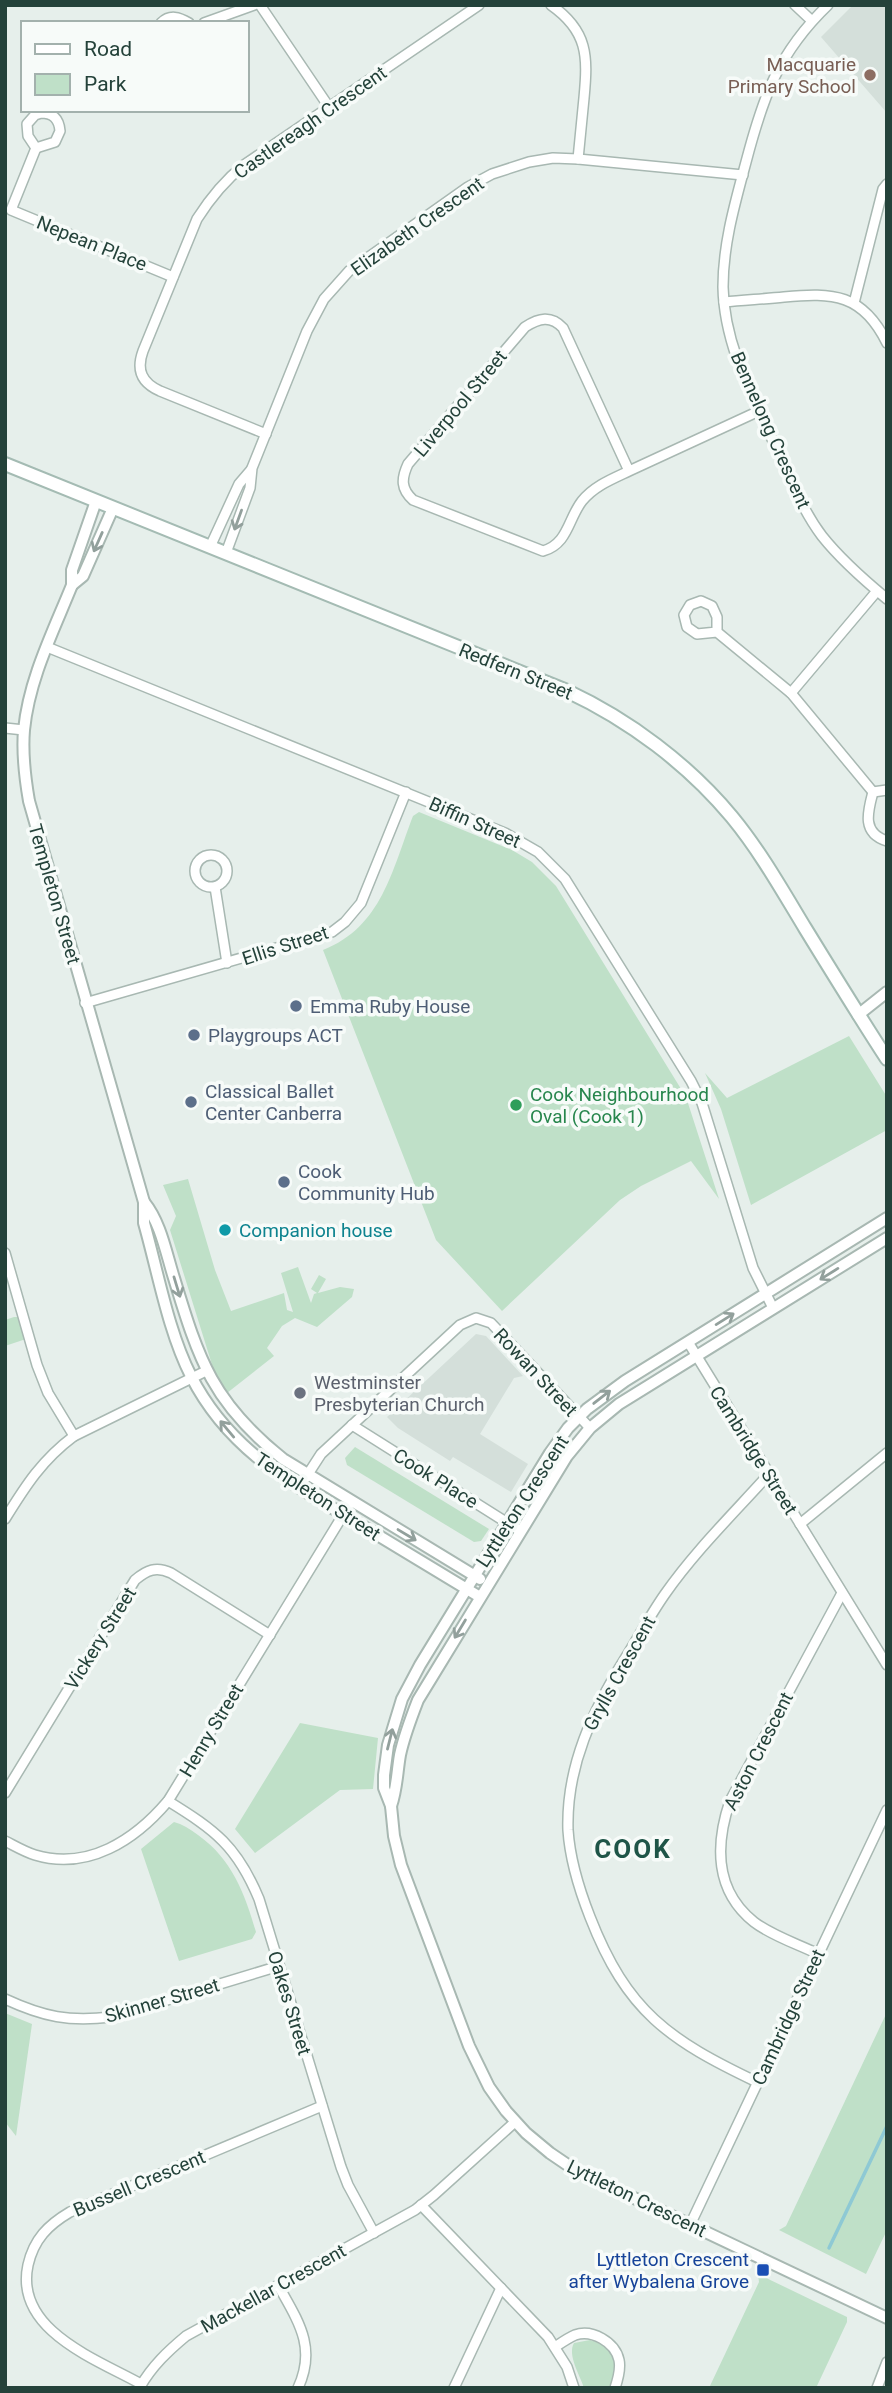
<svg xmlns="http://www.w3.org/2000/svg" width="892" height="2393" font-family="Roboto,sans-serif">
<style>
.built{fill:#d4dfda}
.green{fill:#bfe0c8}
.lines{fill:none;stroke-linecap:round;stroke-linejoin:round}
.stream{stroke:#8ec9d4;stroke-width:3.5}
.minor-casing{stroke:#a8b8b2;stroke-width:12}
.tertiary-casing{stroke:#a8b8b2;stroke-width:14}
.secondary-casing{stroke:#a4bbb3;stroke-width:16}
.minor{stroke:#fff;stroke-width:9}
.tertiary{stroke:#fff;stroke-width:10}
.secondary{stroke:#fff;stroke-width:12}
.oneway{stroke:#92a09c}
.education-dot{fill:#8d6e63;stroke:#f7fbf9;stroke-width:2.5}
.service-dot{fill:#5c6f8a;stroke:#f7fbf9;stroke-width:2.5}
.leisure-dot{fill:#2e9e5b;stroke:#f7fbf9;stroke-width:2.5}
.culture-dot{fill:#0f9aa8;stroke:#f7fbf9;stroke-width:2.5}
.worship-dot{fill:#6b7280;stroke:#f7fbf9;stroke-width:2.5}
.transit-dot{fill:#1a4fb4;stroke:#f7fbf9;stroke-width:2.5}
.labels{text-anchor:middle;stroke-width:7;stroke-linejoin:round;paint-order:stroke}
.education-label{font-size:19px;fill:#785e54;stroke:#f7fbf9;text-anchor:end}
.street-label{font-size:19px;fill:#24423a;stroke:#f7fbf9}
.service-label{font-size:19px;fill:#4e5e75;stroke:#f7fbf9;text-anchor:start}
.leisure-label{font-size:19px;fill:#27864d;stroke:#f7fbf9;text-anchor:start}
.culture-label{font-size:19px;fill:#0d838f;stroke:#f7fbf9;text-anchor:start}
.worship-label{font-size:19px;fill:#5b616d;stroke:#f7fbf9;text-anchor:start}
.transit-label{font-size:19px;fill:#164399;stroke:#f7fbf9;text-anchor:end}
.district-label{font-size:26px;font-weight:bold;letter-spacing:2px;fill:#1f5548;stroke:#f7fbf9}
</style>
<rect width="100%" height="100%" fill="#e6efeb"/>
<g class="built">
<path d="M 853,5 L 887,5 L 887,113 L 821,37 Z"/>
<path d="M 476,1334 L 486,1336 L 523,1376 L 514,1378 L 480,1434 L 528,1464 L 511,1492 L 453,1457 L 450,1461 L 398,1428 L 387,1417 Z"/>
</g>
<g class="green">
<path d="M 419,812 L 512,850 L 532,862 L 556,886 L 686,1097 L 719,1199 L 691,1161 L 641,1186 L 620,1200 L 502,1311 L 436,1240 L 323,950 C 382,927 392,870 413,816 Z"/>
<path d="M 849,1036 L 887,1097 L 887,1130 L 751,1205 L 721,1109 L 705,1073 L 727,1098 Z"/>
<path d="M 188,1179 L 215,1270 L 231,1311 L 284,1293 L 287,1310 L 293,1312 L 281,1273 L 298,1267 L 311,1303 L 314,1294 L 317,1293 L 311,1289 L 319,1275 L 326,1279 L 318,1293 L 340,1287 L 354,1289 L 352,1297 L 317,1327 L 295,1318 L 282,1326 L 267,1348 L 274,1356 L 227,1393 L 214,1371 L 170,1230 L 176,1216 L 163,1185 Z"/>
<path d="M 14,1317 L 19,1317 L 26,1339 L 5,1346 L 5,1320 Z"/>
<path d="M 355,1447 L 489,1529 L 481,1541 L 474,1542 L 347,1465 L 345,1458 Z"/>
<path d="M 300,1723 L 378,1738 L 373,1789 L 340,1790 L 255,1853 L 235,1829 Z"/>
<path d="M 174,1822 C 182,1824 190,1829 198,1835 C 232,1859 245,1894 256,1932 L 252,1939 L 179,1961 L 141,1849 Z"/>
<path d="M 887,2012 L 887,2230 L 866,2274 L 779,2230 L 786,2226 Z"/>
<path d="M 5,2013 L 32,2024 L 16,2136 L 5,2122 Z"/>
<path d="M 758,2274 L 847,2317 L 847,2322 L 816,2388 L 709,2388 L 759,2282 Z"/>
<path d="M 590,2340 C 613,2345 623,2368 608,2388 L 584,2388 C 580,2375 567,2355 574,2343 Z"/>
</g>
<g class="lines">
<path class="stream" d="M 829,2248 L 887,2126"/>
<defs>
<g id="minor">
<path d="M 260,5 L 329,107"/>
<path d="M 551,5 C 588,31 588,56 584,98 C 582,118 580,139 578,159"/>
<path d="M 795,5 L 812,21"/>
<path d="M 828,5 C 778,53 763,97 746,162 C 735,203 723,244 723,287 C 724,346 754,399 778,452 C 791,480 803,511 822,536 C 841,560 864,580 887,599"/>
<path d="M 161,23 C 170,14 179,17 189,23"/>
<path d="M 204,23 L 254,5"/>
<path d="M 41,113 C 53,113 59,119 60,131 L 55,142 L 36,148 L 28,136 L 27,124 L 35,115 Z"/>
<path d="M 36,148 L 11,210 L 173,277"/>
<path d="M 724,302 C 744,300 764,299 784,297 C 833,292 863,294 887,343"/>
<path d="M 854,303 L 883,189 L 887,184"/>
<path d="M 266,434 L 160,391 C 142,383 136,370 143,351 L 197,219 C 211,197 224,181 244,165 L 479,5"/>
<path d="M 629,471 C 612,479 594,486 582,501 C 568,519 568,544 543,551 L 413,500 C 401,489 401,479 408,464 L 525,327 C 539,318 551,315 563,328 L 629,471 L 759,411"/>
<path d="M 210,547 L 239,484 L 251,470"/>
<path d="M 226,553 L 250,488 L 252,468 L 307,331 L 324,299 L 349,271 L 468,187 L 492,174 L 529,162 L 553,158 L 578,159 L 743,175"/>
<path d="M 717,632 L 717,617 L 712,606 L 701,601 L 690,605 L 684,615 L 687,627 L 697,634 L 717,632 L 791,693 L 873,792"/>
<path d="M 47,647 L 505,833 L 538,852 L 565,879 L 691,1081 L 702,1103 L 753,1268 L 773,1308"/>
<path d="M 791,693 L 877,591"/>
<path d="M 5,728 L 24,730"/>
<path d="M 873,792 C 868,811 861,833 887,841"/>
<path d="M 873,792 L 887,790"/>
<circle cx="211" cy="871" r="16"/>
<path d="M 215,887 L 227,963"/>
<path d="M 85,1003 L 332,932 L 345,922 L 361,903 L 406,792"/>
<path d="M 5,1253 L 37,1365 L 48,1393 L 74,1436"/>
<path d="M 688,1342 L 887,1665"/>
<path d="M 352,1425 L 520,1531"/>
<path d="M 299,1488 L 321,1454 L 460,1325 L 476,1318 L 491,1323 L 590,1428"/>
<path d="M 5,1519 C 26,1485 42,1460 74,1436 L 206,1371"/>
<path d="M 800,1524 L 887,1453"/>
<path d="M 5,1793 L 135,1580 C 147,1570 156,1566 171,1573 L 270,1635"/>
<path d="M 168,1801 C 215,1830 237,1846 259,1899 L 341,2167 L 348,2185 L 374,2233"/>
<path d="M 5,1841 C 15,1846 25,1852 35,1855 C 88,1871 135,1840 168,1801 L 351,1502"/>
<path d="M 818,1954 C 798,1944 772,1936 754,1922 C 715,1891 715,1845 730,1801 L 842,1593"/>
<path d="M 5,1999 C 44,2017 69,2022 111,2017 L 279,1966"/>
<path d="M 757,2082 C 669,2040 627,2012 590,1917 C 579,1889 570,1861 568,1830 C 566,1766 593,1710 626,1657 C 639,1636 651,1614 665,1594 C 695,1551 734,1513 769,1474"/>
<path d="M 421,2205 L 548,2337 L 567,2367 L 574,2388"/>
<path d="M 690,2225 L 887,1810"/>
<path d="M 278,2285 C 298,2321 317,2347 298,2388"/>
<path d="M 555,2347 C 561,2343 568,2338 575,2335 C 592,2329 615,2342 619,2360 C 621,2369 618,2379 615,2388"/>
<path d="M 141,2384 C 96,2359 14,2330 28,2265 C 34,2239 48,2225 70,2212 L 322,2106"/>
<path d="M 140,2387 C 152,2366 168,2351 186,2336 L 415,2210 L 434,2195 L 515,2122"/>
<path d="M 454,2388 L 501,2288"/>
<path d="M 877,2388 L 887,2362"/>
</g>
<g id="tertiary">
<path d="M 96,501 L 72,570 L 72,585 C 53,632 29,679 24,730 C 22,754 25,778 29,801 L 144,1202 L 144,1223 C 158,1272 168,1331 191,1376 C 228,1449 289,1482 356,1522 C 397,1547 439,1572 480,1597"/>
<path d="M 72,585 L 83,576 L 113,508"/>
<path d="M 858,1015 L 887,992"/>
<path d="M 144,1202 C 161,1223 166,1253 174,1278 C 199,1361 213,1403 283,1459 L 480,1579"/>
<path d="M 887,1218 L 625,1381 L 587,1409 L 568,1428 L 550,1453 L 420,1665 L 402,1699 L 388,1745 L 384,1775 L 384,1788 L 391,1806 L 394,1836 L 401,1865 L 469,2046 L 489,2087 L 506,2111 L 526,2133 L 550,2153 L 575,2170 L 887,2318"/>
<path d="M 391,1806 C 397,1789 397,1772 400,1755 C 404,1736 411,1718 418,1700 L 567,1456 L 590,1428 L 619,1404 L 887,1238"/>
</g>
<path id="secondary" d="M 5,464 L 567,691 C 629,720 688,764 732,817 C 760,851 782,890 805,928 C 832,972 859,1016 887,1059"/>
</defs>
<use href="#minor" class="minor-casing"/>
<use href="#tertiary" class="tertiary-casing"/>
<use href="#secondary" class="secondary-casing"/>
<use href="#minor" class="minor"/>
<use href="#tertiary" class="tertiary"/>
<use href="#secondary" class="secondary"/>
</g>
<defs><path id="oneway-shaft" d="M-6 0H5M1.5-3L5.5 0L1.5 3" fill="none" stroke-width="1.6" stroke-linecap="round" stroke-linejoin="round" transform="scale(1.75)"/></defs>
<g class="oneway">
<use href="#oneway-shaft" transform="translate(238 520) rotate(110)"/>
<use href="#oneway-shaft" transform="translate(98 542) rotate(114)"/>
<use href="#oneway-shaft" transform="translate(829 1274) rotate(148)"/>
<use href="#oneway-shaft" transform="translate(177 1287) rotate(73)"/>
<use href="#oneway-shaft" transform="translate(725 1319) rotate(-32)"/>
<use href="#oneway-shaft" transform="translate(602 1397) rotate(-38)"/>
<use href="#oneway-shaft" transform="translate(227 1429) rotate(-130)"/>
<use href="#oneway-shaft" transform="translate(407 1535) rotate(31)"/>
<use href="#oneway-shaft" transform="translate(460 1629) rotate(121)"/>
<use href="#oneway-shaft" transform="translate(390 1739) rotate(-76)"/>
</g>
<circle class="education-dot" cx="870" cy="75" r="7"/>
<g class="service-dot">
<circle cx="296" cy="1006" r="7"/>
<circle cx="194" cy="1035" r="7"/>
<circle cx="191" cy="1102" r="7"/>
<circle cx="284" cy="1182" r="7"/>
</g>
<circle class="leisure-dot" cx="516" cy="1105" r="7"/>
<circle class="culture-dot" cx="225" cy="1230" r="7"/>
<circle class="worship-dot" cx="300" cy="1393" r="7"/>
<rect class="transit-dot" x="756" y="2263" width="14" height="14" rx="3.5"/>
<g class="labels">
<g class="education-label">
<text x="856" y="71">Macquarie<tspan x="856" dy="22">Primary School</tspan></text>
</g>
<g class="street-label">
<text transform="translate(310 122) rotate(-35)" y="7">Castlereagh Crescent</text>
<text transform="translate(417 226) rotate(-35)" y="7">Elizabeth Crescent</text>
<text transform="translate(92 243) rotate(22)" y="7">Nepean Place</text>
<text transform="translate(460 403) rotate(-50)" y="7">Liverpool Street</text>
<text transform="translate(771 430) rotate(66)" y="7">Bennelong Crescent</text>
<text transform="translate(516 671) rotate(22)" y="7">Redfern Street</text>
<text transform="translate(475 822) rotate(24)" y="7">Biffin Street</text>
<text transform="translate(55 894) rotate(74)" y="7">Templeton Street</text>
<text transform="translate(285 945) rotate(-18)" y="7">Ellis Street</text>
<text transform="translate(536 1372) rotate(47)" y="7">Rowan Street</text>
<text transform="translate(754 1450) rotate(58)" y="7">Cambridge Street</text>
<text transform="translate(436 1478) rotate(32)" y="7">Cook Place</text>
<text transform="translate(318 1496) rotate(33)" y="7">Templeton Street</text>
<text transform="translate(522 1501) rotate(-57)" y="7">Lyttleton Crescent</text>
<text transform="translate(100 1638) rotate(-58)" y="7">Vickery Street</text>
<text transform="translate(619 1673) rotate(-61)" y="7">Grylls Crescent</text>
<text transform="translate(211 1730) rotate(-59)" y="7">Henry Street</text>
<text transform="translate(758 1751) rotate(-63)" y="7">Aston Crescent</text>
<text transform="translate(162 2000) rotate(-16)" y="7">Skinner Street</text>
<text transform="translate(290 2003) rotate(73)" y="7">Oakes Street</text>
<text transform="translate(788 2017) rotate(-65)" y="7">Cambridge Street</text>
<text transform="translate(139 2183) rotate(-23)" y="7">Bussell Crescent</text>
<text transform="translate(637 2198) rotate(26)" y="7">Lyttleton Crescent</text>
<text transform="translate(273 2288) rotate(-29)" y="7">Mackellar Crescent</text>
</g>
<g class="service-label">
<text x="310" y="1013">Emma Ruby House</text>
<text x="208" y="1042">Playgroups ACT</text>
<text x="205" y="1098">Classical Ballet<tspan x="205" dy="22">Center Canberra</tspan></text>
<text x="298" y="1178">Cook<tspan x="298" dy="22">Community Hub</tspan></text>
</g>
<g class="leisure-label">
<text x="530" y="1101">Cook Neighbourhood<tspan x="530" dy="22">Oval (Cook 1)</tspan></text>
</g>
<g class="culture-label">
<text x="239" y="1237">Companion house</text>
</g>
<g class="worship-label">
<text x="314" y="1389">Westminster<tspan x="314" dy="22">Presbyterian Church</tspan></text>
</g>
<g class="transit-label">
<text x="749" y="2266">Lyttleton Crescent<tspan x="749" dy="22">after Wybalena Grove</tspan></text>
</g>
<g class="district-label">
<text x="633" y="1858">COOK</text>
</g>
</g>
<rect width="892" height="2393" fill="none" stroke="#24423a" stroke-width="14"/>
<rect x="21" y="21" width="228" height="91" fill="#f7fbf9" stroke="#a3b1ad" stroke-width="2"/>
<rect x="35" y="44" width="35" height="10" fill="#ffffff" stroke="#a3b1ad" stroke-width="2"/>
<text x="84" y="56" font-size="21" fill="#24423a">Road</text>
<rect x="35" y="74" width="35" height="21" fill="#bfe0c8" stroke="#a3b1ad" stroke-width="2"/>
<text x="84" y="91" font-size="21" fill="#24423a">Park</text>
</svg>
